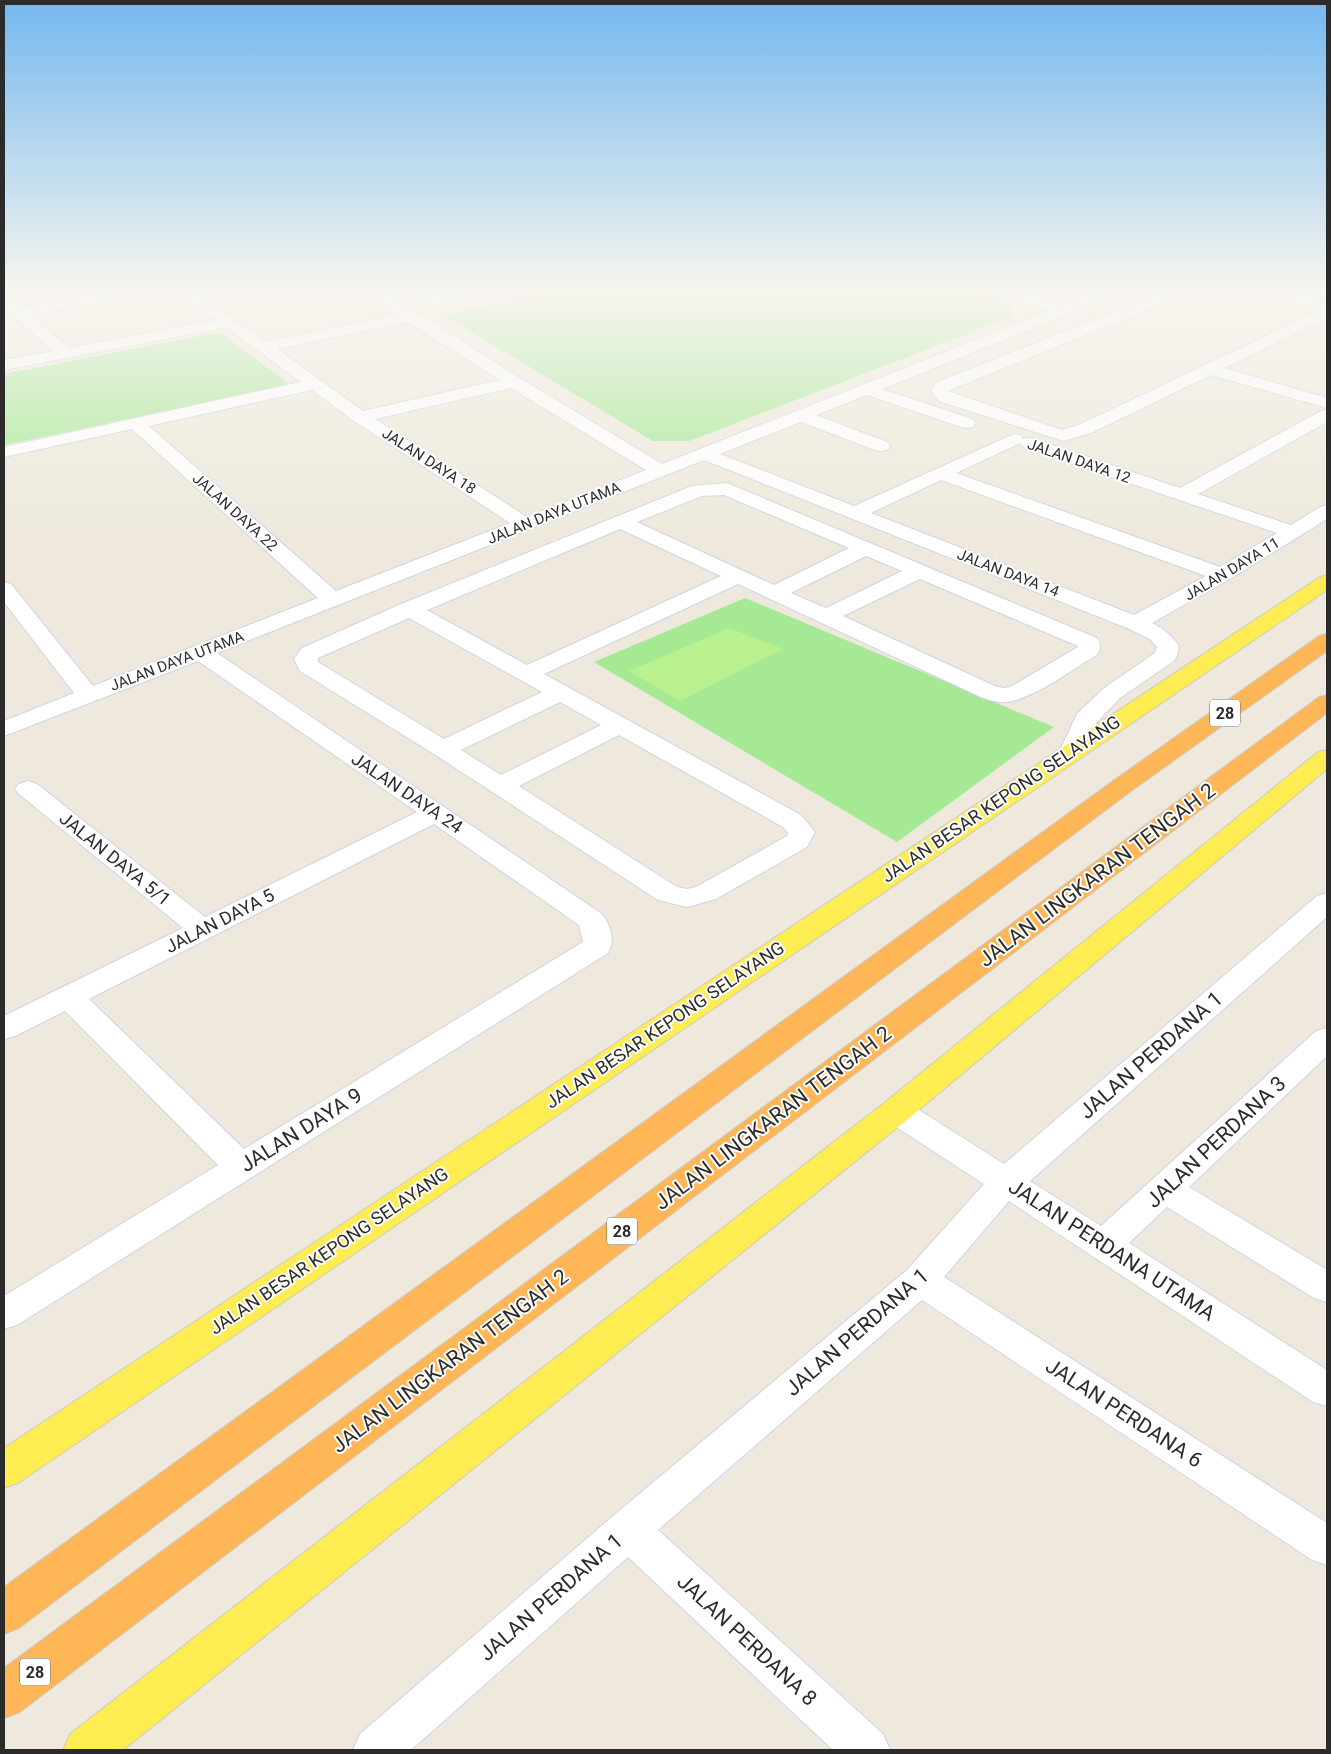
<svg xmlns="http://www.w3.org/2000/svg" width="1331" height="1754" font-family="Roboto,sans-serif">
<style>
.green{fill:#a5e994}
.pitch{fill:#baf18f}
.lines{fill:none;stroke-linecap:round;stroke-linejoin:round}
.minor-casing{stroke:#d1d2e5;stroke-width:2}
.major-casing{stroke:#ccc;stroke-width:2}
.highway-casing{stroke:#ccc;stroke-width:2}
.minor{fill:#fff;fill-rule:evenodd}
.major{fill:#fdec52;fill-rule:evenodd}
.highway{fill:#ffb656;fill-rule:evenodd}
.labels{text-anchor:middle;stroke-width:4;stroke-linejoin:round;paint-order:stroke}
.far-street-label{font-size:15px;fill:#2b2b2b;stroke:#fff}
.shield{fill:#fff;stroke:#6b6b6b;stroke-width:1}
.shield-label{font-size:16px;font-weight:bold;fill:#2b2b2b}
.street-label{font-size:18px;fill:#2b2b2b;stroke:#fff}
.near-street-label{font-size:21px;fill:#2b2b2b;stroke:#fff}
</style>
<rect width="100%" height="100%" fill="#eee9dc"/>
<g class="green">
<path d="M 548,293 L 981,293 L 1008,302 L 1014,316 L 689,441 L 653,441 L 443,315 Z"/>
<path d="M 220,332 L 290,385 L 4,445 L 4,374 Z"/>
<path d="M 745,598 L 1054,727 L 897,842 L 594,662 Z"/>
</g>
<path class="pitch" d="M 729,628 L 783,649 L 680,701 L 629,671 Z"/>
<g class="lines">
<defs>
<g id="minor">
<path d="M 104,293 L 135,293 L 133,296 L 128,297 L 30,315 L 69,348 L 216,320 L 178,293 L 195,293 L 266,342 L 397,315 L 368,293 L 385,293 L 520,378 L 662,464 L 1049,311 L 1006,296 L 1004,293 L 1025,293 L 1062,305 L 1091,293 L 1110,293 L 1108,296 L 1046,323 L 882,389 L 973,419 L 976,423 L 973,427 L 967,428 L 961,427 L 867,395 L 816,415 L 887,442 L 890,446 L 887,450 L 881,451 L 875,450 L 801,422 L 720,454 L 854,506 L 1014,434 L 1020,435 L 1023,439 L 1029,438 L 1035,439 L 1180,488 L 1321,411 L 1327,410 L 1327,422 L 1198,494 L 1291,525 L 1320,507 L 1327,505 L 1327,519 L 1230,579 L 1152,623 C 1164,629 1171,635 1179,646 L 1177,656 L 1174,661 L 1120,698 L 1097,722 L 1080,757 L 1071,759 L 1062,757 L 1059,752 L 1077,714 L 1104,688 L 1155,653 L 1157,647 L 1150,639 L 1127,628 L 704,460 L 217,653 L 602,914 C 610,925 616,940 608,953 L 17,1325 L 4,1329 L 4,1296 L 218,1165 L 65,1011 L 15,1036 L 4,1039 L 4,1016 L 183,928 L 19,794 L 15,789 L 19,784 L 28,781 L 37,784 L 205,917 L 417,812 L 198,661 L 4,736 L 4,721 L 74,693 L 4,602 L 4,582 L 11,584 L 93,686 L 318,598 L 132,429 L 4,457 L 4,447 L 301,382 L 226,327 L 4,370 L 4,360 L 53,351 L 4,308 L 4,302 L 14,302 L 22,308 ZM 408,322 L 500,380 L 363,411 L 277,349 ZM 511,388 L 646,470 L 527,517 L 375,419 ZM 312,390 L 354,421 L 510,523 L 336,591 L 149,426 ZM 1020,443 L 1023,447 L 1277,533 L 1220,567 L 956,473 ZM 941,480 L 1206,576 L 1134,615 L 871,513 ZM 434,824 L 579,925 L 583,942 L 244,1149 L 89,999 Z"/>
<path d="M 405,293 L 497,293 L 495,296 C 477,301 416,311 405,293 Z"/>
<path d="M 1162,293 L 1182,293 L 1180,296 L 948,391 L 1062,430 L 1079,425 L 1320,310 L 1277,296 L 1275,293 L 1297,293 L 1327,302 L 1327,318 L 1224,368 L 1327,398 L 1327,408 L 1211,375 L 1091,433 L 1063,441 L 939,401 L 931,392 L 935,383 Z"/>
<path d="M 727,483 L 1097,638 C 1101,644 1101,649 1097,655 C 1072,669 1034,699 1006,702 C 999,703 990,700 983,698 L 738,584 L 544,674 L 801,815 L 815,832 L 807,847 L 716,899 L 687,907 L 658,900 L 434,754 L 300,671 L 294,659 L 302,648 L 401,604 L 692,486 ZM 724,495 L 849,548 L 774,585 L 637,522 L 702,496 ZM 620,529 L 721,576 L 527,665 L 427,610 ZM 866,556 L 902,571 L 826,608 L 791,593 ZM 920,579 L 1078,646 L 1078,647 L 1012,686 L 1005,688 L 997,687 L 843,616 ZM 409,618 L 542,692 L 444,739 L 318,662 L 318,658 ZM 560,702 L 601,725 L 501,775 L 461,750 ZM 619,735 L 783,827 L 788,833 L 787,836 L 696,887 L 687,889 L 677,887 L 519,786 Z"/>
<path d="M 1327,893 L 1327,917 L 1030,1181 L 1101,1226 L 1316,1031 L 1327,1028 L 1327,1056 L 1189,1187 L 1327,1270 L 1327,1302 L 1314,1298 L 1167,1207 L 1129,1243 L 1327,1370 L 1327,1406 L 1313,1402 L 1009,1201 L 944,1277 L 1327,1523 L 1327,1565 L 1312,1560 L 922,1300 L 658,1530 L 883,1734 L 890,1750 L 833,1750 L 628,1557 L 411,1750 L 353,1750 L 360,1734 L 613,1516 L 907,1270 L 984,1184 L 884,1119 L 880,1111 L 884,1103 L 896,1099 L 908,1103 L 1004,1164 L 1317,896 Z"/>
</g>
<g id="major">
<path d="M 1327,575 L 1327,590 L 18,1483 L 4,1488 L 4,1448 L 1320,577 Z"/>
<path d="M 1327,750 L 1327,769 L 908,1119 L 123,1750 L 63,1750 L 70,1734 L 884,1103 L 1318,752 Z"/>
</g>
<g id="highway">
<path d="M 1327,634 L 1327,651 L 1131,791 L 19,1628 L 4,1634 L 4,1587 L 1113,781 L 1319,636 Z"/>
<path d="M 1327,695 L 1327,713 L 20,1712 L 4,1718 L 4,1668 L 1319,697 Z"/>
</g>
</defs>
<use href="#minor" class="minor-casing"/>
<use href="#major" class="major-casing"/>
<use href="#highway" class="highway-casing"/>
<use href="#minor" class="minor"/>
<use href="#major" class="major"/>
<use href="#highway" class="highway"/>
</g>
<linearGradient id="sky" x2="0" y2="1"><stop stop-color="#74b8ef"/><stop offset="0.54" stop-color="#f7f5ef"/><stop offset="1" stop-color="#f7f5ef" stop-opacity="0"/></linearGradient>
<rect width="1331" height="538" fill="url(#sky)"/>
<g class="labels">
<g class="far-street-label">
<text transform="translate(429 461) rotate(33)" y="5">JALAN DAYA 18</text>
<text transform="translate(1079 461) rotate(19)" y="5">JALAN DAYA 12</text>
<text transform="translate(235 512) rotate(42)" y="5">JALAN DAYA 22</text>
<text transform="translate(554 513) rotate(-22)" y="5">JALAN DAYA UTAMA</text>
<text transform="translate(1232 569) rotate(-31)" y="5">JALAN DAYA 11</text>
<text transform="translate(1008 573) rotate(21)" y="5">JALAN DAYA 14</text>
<text transform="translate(177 661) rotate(-21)" y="5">JALAN DAYA UTAMA</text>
</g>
<g class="shield">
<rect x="1210" y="699.5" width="30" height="27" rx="4"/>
<rect x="607" y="1217.5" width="30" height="27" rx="4"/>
<rect x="20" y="1658.5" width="30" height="27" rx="4"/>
</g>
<g class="shield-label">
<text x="1225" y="719">28</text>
<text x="622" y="1237">28</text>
<text x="35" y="1678">28</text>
</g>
<g class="street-label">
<text transform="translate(407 793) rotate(34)" y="6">JALAN DAYA 24</text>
<text transform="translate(1001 799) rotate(-34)" y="6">JALAN BESAR KEPONG SELAYANG</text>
<text transform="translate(115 859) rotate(39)" y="6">JALAN DAYA 5/1</text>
<text transform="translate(220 921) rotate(-27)" y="6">JALAN DAYA 5</text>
<text transform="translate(665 1025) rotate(-34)" y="6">JALAN BESAR KEPONG SELAYANG</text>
<text transform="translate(329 1251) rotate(-34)" y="6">JALAN BESAR KEPONG SELAYANG</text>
</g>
<g class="near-street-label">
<text transform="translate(1097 875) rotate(-37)" y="7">JALAN LINGKARAN TENGAH 2</text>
<text transform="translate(1151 1055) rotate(-41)" y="7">JALAN PERDANA 1</text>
<text transform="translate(773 1118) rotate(-37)" y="7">JALAN LINGKARAN TENGAH 2</text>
<text transform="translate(301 1130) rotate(-32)" y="7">JALAN DAYA 9</text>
<text transform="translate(1216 1142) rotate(-43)" y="7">JALAN PERDANA 3</text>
<text transform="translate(1112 1250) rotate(33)" y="7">JALAN PERDANA UTAMA</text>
<text transform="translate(857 1332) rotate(-41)" y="7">JALAN PERDANA 1</text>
<text transform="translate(450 1361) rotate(-37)" y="7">JALAN LINGKARAN TENGAH 2</text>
<text transform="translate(1124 1413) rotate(33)" y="7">JALAN PERDANA 6</text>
<text transform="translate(551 1597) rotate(-41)" y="7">JALAN PERDANA 1</text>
<text transform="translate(747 1640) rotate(43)" y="7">JALAN PERDANA 8</text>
</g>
</g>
<rect width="1331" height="1754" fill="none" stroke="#2b2b2b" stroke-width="10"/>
</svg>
